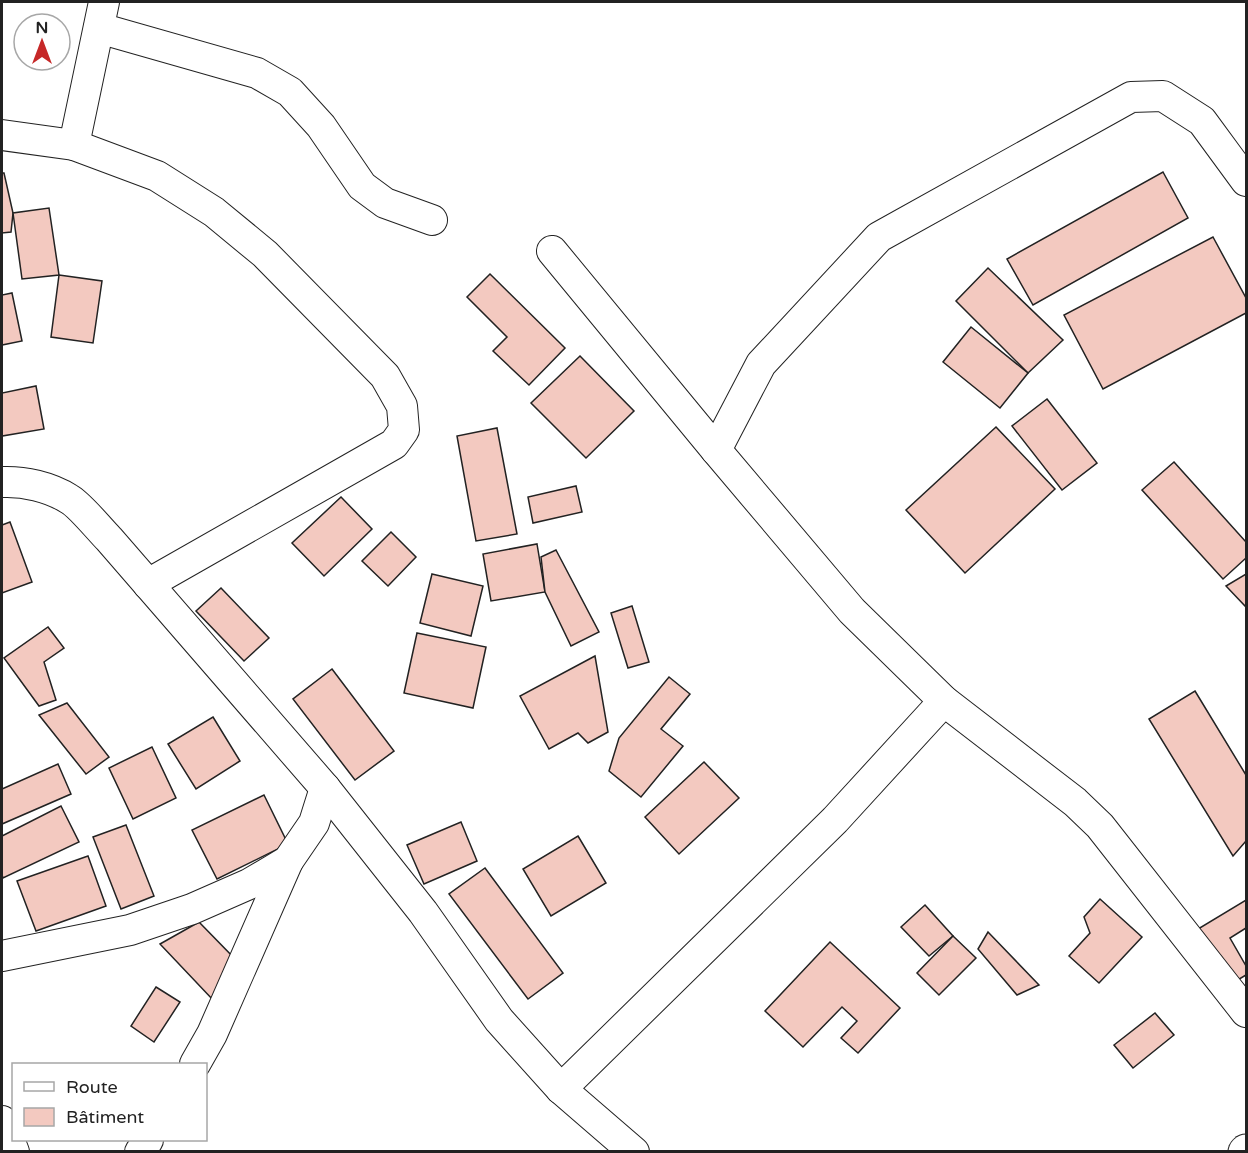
<svg xmlns="http://www.w3.org/2000/svg" width="1248" height="1153" font-family="'Varela Round',sans-serif">
<style>
.building{fill:#f3c9c0;stroke:#222;stroke-width:1.5}
.lines{fill:none;stroke-linecap:round;stroke-linejoin:round}
.minor-casing{stroke:#222;stroke-width:32}
.major-casing{stroke:#222;stroke-width:35}
.minor{stroke:#fff;stroke-width:30}
.major{stroke:#fff;stroke-width:33}
</style>
<rect width="100%" height="100%" fill="#fff"/>
<g class="building">
<path d="M 1163,172 L 1188,218 L 1033,305 L 1007,259 Z"/>
<path d="M 2,173 L 4,173 L 13,213 L 11,232 L 2,233 Z"/>
<path d="M 49,208 L 59,275 L 22,279 L 13,213 Z"/>
<path d="M 1213,237 L 1246,298 L 1246,313 L 1103,389 L 1064,315 Z"/>
<path d="M 988,268 L 1063,340 L 1028,373 L 956,301 Z"/>
<path d="M 490,274 L 565,348 L 529,385 L 493,351 L 507,337 L 467,297 Z"/>
<path d="M 59,275 L 102,281 L 93,343 L 51,337 Z"/>
<path d="M 12,293 L 22,341 L 2,345 L 2,295 Z"/>
<path d="M 971,327 L 1028,373 L 1000,408 L 943,362 Z"/>
<path d="M 580,356 L 634,411 L 586,458 L 531,403 Z"/>
<path d="M 36,386 L 44,429 L 2,436 L 2,393 Z"/>
<path d="M 1047,399 L 1097,463 L 1062,490 L 1012,426 Z"/>
<path d="M 996,427 L 1055,489 L 965,573 L 906,510 Z"/>
<path d="M 497,428 L 517,534 L 476,541 L 457,436 Z"/>
<path d="M 1174,462 L 1246,542 L 1246,558 L 1223,579 L 1142,490 Z"/>
<path d="M 576,486 L 582,512 L 533,523 L 528,497 Z"/>
<path d="M 341,497 L 372,529 L 324,576 L 292,543 Z"/>
<path d="M 10,522 L 32,582 L 2,593 L 2,525 Z"/>
<path d="M 391,532 L 416,557 L 388,586 L 362,561 Z"/>
<path d="M 537,544 L 545,592 L 491,601 L 483,554 Z"/>
<path d="M 556,550 L 599,632 L 571,646 L 545,592 L 541,557 Z"/>
<path d="M 432,574 L 483,586 L 471,636 L 420,623 Z"/>
<path d="M 1246,574 L 1246,607 L 1226,586 Z"/>
<path d="M 221,588 L 269,638 L 244,661 L 196,611 Z"/>
<path d="M 632,606 L 649,662 L 628,668 L 611,613 Z"/>
<path d="M 48,627 L 64,648 L 44,662 L 56,700 L 39,706 L 4,658 Z"/>
<path d="M 417,633 L 486,647 L 473,708 L 404,693 Z"/>
<path d="M 595,656 L 608,732 L 588,743 L 578,733 L 549,749 L 520,696 Z"/>
<path d="M 332,669 L 394,751 L 355,780 L 293,699 Z"/>
<path d="M 669,677 L 690,694 L 661,729 L 683,746 L 641,797 L 609,771 L 619,738 Z"/>
<path d="M 1195,691 L 1246,775 L 1246,841 L 1233,856 L 1149,719 Z"/>
<path d="M 67,703 L 109,757 L 86,774 L 39,715 Z"/>
<path d="M 213,717 L 240,761 L 196,789 L 168,744 Z"/>
<path d="M 152,747 L 176,798 L 133,819 L 109,768 Z"/>
<path d="M 704,762 L 739,798 L 679,854 L 645,817 Z"/>
<path d="M 58,764 L 71,794 L 2,824 L 2,789 Z"/>
<path d="M 264,795 L 288,844 L 217,879 L 192,830 Z"/>
<path d="M 61,806 L 79,842 L 3,878 L 2,875 L 2,836 Z"/>
<path d="M 461,822 L 477,861 L 424,884 L 407,845 Z"/>
<path d="M 126,825 L 154,896 L 121,909 L 93,837 Z"/>
<path d="M 578,836 L 606,883 L 551,916 L 523,869 Z"/>
<path d="M 88,856 L 106,906 L 36,931 L 17,881 Z"/>
<path d="M 485,868 L 563,973 L 528,999 L 449,894 Z"/>
<path d="M 1100,899 L 1142,937 L 1099,983 L 1069,956 L 1090,933 L 1084,917 Z"/>
<path d="M 1246,900 L 1246,928 L 1230,938 L 1246,966 L 1246,975 L 1231,984 L 1198,929 Z"/>
<path d="M 925,905 L 953,936 L 929,956 L 901,927 Z"/>
<path d="M 199,922 L 235,959 L 214,1001 L 160,944 Z"/>
<path d="M 988,932 L 1039,985 L 1017,995 L 978,949 Z"/>
<path d="M 953,936 L 976,958 L 939,995 L 917,973 Z"/>
<path d="M 830,942 L 900,1008 L 858,1053 L 841,1038 L 857,1021 L 842,1007 L 803,1047 L 765,1011 Z"/>
<path d="M 156,987 L 180,1002 L 154,1042 L 131,1026 Z"/>
<path d="M 1155,1013 L 1174,1035 L 1133,1068 L 1114,1045 Z"/>
</g>
<g class="lines">
<defs>
<g id="minor">
<path d="M 99,28 L 257,73 L 290,92 L 321,126 L 362,186 L 385,203 L 432,220"/>
<path d="M 2,135 L 74,145 L 157,176 L 214,212 L 265,254 L 385,376 L 402,406 L 404,430 L 394,444 L 148,584"/>
<path d="M 74,145 L 104,2"/>
<path d="M 552,251 L 716,450 L 852,611 L 944,701 L 1075,802 L 1100,826 L 1246,1012"/>
<path d="M 716,450 L 761,364 L 879,237 L 1131,97 L 1163,96 L 1202,121 L 1246,181"/>
<path d="M 2,482 C 24,481 50,487 69,499 C 80,505 99,529 109,539 L 325,788 L 423,912 L 499,1020 L 561,1089 L 634,1152"/>
<path d="M 2,956 L 130,930 L 192,909 L 249,884 L 288,861 L 314,823 L 325,788"/>
<path d="M 195,1064 L 212,1034 L 288,861"/>
<path d="M 561,1089 L 835,820 L 944,701"/>
<path d="M 2,1121 L 14,1152"/>
<path d="M 140,1152 L 148,1140"/>
</g>
<path id="major" d="M 1245,1152 L 1246,1151"/>
</defs>
<use href="#minor" class="minor-casing"/>
<use href="#major" class="major-casing"/>
<use href="#minor" class="minor"/>
<use href="#major" class="major"/>
</g>
<rect width="1248" height="1153" fill="none" stroke="#222222" stroke-width="6"/>
<rect x="12" y="1063" width="195" height="78" fill="#ffffff" stroke="#a7a7a7" stroke-width="1.5"/>
<rect x="24" y="1082" width="30" height="9" fill="#ffffff" stroke="#a7a7a7" stroke-width="1.5"/>
<text x="66" y="1093" font-size="18" fill="#222222">Route</text>
<rect x="24" y="1108" width="30" height="18" fill="#f3c9c0" stroke="#a7a7a7" stroke-width="1.5"/>
<text x="66" y="1123" font-size="18" fill="#222222">Bâtiment</text>
<g transform="translate(42 42)"><circle r="28" fill="#ffffff" stroke="#a7a7a7" stroke-width="1.5"/>
<path d="M0-4.5L10 22L0 15L-10 22Z" fill="#c62828"/>
<text y="-9" font-size="16" font-weight="bold" text-anchor="middle" fill="#222222">N</text>
</g>
</svg>
